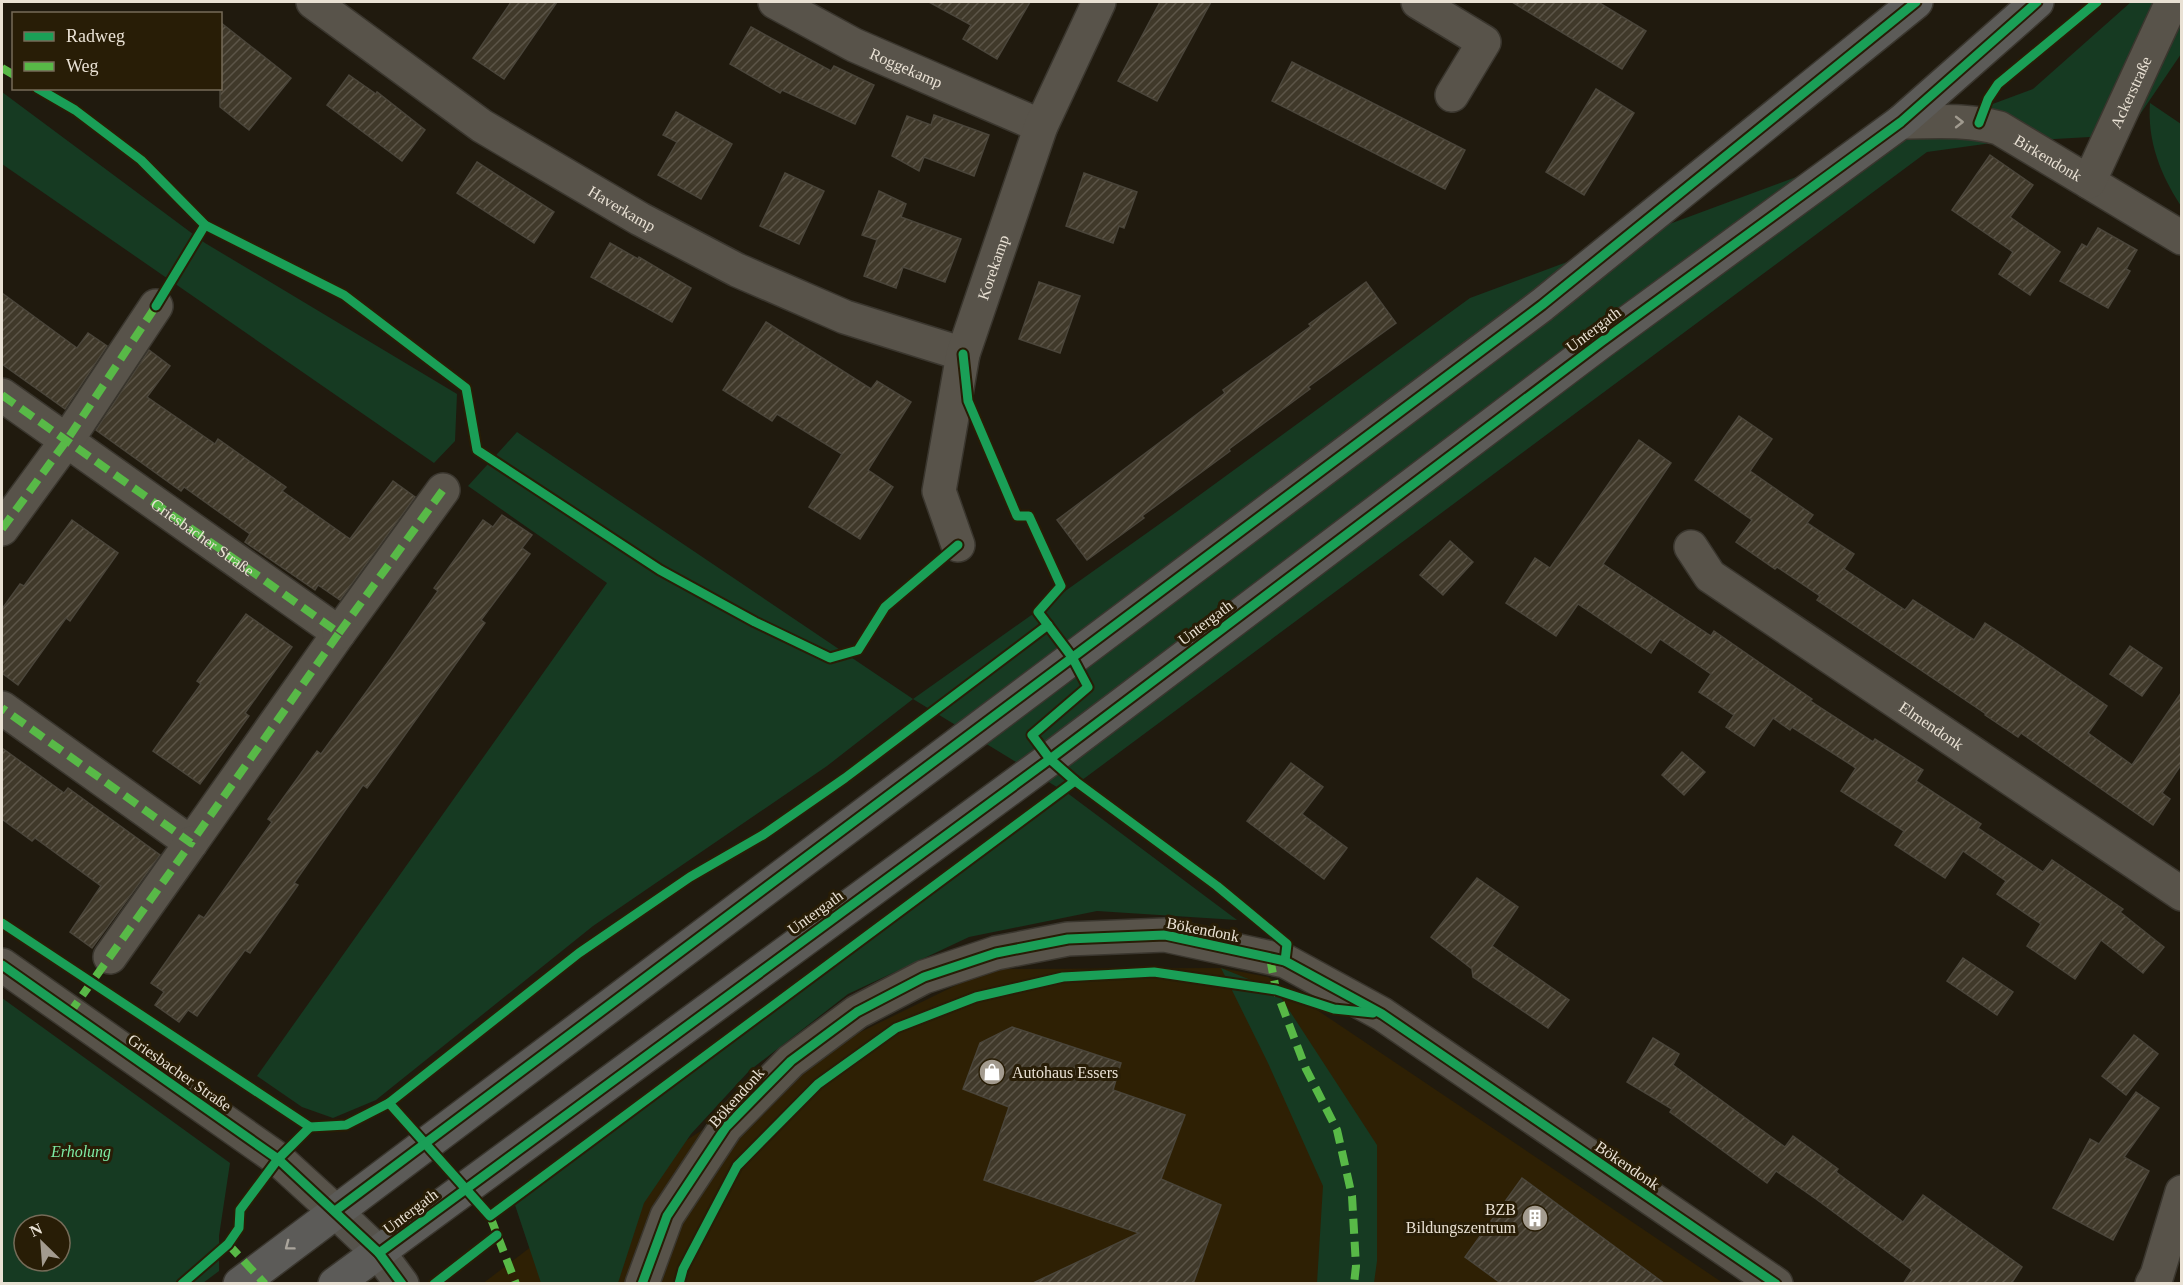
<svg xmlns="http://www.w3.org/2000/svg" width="2183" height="1285" font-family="Georgia,serif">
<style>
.built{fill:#2e2004}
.green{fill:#163a22;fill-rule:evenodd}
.building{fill:url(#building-hatch);stroke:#4a453a;stroke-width:1.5}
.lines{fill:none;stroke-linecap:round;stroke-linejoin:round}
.street-casing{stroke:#3a362e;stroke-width:36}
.secondary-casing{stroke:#3a362e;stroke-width:36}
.primary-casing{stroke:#3a362e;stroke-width:36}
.street{stroke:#58534a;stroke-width:33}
.secondary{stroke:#56534c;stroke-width:33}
.primary{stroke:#5c5b58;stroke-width:33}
.quiet{stroke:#58b947;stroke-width:8;stroke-dasharray:15 8;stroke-linecap:butt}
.cycleway-casing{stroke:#281d06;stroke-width:13}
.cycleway{stroke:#1a9f57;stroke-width:9}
.oneway{stroke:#a09a8f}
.oneway2{stroke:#aaa59c}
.labels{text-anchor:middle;stroke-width:6;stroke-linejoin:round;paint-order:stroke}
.street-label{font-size:16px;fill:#e9e1d4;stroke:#281d06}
.poi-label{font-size:16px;fill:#e9e1d4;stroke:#281d06;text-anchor:start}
.park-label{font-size:16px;font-style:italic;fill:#7deba4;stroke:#281d06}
</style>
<defs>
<pattern id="building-hatch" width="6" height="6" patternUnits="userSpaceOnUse" patternTransform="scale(1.5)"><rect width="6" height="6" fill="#40392a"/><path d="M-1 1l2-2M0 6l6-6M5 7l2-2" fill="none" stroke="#5c5548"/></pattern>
</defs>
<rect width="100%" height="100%" fill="#201a0e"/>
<path class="built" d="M 1221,968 L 1268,977 L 1723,1283 L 482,1284 L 585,1206 L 832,1046 L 989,969 Z"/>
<g class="green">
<path d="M 2131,2 L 2181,2 L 2181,54 L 2126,135 L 1999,142 L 1927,152 L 1066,792 L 1237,920 L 1097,911 L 969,937 L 848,994 L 749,1071 L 691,1134 L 644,1203 L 618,1283 L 541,1283 L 514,1202 L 1065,792 L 913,699 L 827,766 L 593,926 L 376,1100 L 333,1118 L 302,1107 L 257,1076 L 607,583 L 468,486 L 517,432 L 913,699 L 1175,513 L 1470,298 L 2033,89 Z"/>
<path d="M 2,92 L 205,243 L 457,394 L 455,441 L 434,463 L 2,164 Z"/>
<path d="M 2150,103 L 2181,124 L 2181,206 C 2161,176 2147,141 2150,103 Z"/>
<path d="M 1221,968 L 1276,990 L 1377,1145 L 1377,1261 L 1374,1283 L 1317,1283 L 1323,1186 L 1268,1063 Z"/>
<path d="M 2,998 L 230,1163 L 219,1236 L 219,1271 L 203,1283 L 2,1283 ZM 24,1225 L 60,1225 L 60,1261 L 24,1261 Z"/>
</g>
<g class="building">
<path d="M 511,2 L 557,2 L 504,79 L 473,58 Z"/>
<path d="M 929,2 L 1030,2 L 997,59 L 963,39 L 971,25 Z"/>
<path d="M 1160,2 L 1211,2 L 1157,101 L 1118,81 Z"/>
<path d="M 1512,2 L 1598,2 L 1646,31 L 1622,69 Z"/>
<path d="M 220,22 L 291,78 L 249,130 L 220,107 Z"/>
<path d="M 751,27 L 831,71 L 834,66 L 874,85 L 855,124 L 782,90 L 780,93 L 730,64 Z"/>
<path d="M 1292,62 L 1465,150 L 1445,189 L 1272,101 Z"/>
<path d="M 349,75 L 376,94 L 377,92 L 425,130 L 402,161 L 327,105 Z"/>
<path d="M 1596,89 L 1634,113 L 1584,195 L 1546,172 Z"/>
<path d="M 676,112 L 732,144 L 701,199 L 658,175 L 677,142 L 663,135 Z"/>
<path d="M 934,115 L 989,135 L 974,176 L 924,157 L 919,171 L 892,156 L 907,116 L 931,125 Z"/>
<path d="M 1990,155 L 2033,185 L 2010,217 L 2060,252 L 2030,295 L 1999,274 L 2013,252 L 1952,210 Z"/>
<path d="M 477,162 L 554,212 L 534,243 L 457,193 Z"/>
<path d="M 785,173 L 824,191 L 799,244 L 760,226 Z"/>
<path d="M 1084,173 L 1137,192 L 1124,228 L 1119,226 L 1113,243 L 1066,226 Z"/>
<path d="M 879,191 L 906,204 L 901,217 L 961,239 L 945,282 L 903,267 L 896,288 L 864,276 L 877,240 L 862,235 Z"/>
<path d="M 2098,228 L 2137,250 L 2126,269 L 2130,271 L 2108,308 L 2060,281 L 2082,244 L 2087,247 Z"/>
<path d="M 610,243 L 638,259 L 639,257 L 691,288 L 672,322 L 591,277 Z"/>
<path d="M 1039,282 L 1080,296 L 1060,353 L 1019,339 Z"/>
<path d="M 1366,282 L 1396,323 L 1308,387 L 1310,389 L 1229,449 L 1230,451 L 1142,516 L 1144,518 L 1087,560 L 1057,520 L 1225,393 L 1223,390 L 1311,326 L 1309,324 Z"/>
<path d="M 2,293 L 77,348 L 88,333 L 107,346 L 65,409 L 2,364 Z"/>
<path d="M 766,322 L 871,389 L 877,381 L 911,402 L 868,470 L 893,487 L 860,539 L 809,507 L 842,454 L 777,414 L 772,421 L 723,390 Z"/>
<path d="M 149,350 L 170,366 L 147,397 L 215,444 L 218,439 L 286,487 L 282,491 L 350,539 L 393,481 L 415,497 L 340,600 L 318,585 L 315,590 L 245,542 L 250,534 L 184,487 L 181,491 L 96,430 Z"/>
<path d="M 1739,416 L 1772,439 L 1750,471 L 1813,515 L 1807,523 L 1854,554 L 1844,569 L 1905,610 L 1913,600 L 1974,640 L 1985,623 L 2019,645 L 2107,706 L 2088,733 L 2132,765 L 2181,693 L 2181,765 L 2162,793 L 2170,799 L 2153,825 L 2021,733 L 2018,737 L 1985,715 L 1986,714 L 1817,600 L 1820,596 L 1777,567 L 1775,569 L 1736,542 L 1752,520 L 1695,480 Z"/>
<path d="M 1639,440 L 1671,463 L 1603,564 L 1711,636 L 1714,631 L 1812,699 L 1810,701 L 1873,742 L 1875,739 L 1923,770 L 1916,781 L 1981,824 L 1978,828 L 2043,872 L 2052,860 L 2123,909 L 2120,912 L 2164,947 L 2143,973 L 2101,940 L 2075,979 L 2027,946 L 2041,924 L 1997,894 L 2006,881 L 1963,851 L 1945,878 L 1895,845 L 1904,831 L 1841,791 L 1856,768 L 1792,727 L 1790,730 L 1773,718 L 1754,746 L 1726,727 L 1734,715 L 1699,692 L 1711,674 L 1660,639 L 1651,653 L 1578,604 L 1556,636 L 1506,603 L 1535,558 L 1550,568 Z"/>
<path d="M 502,515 L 532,535 L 522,548 L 530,554 L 481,620 L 485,623 L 367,788 L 363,785 L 294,883 L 298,885 L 250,953 L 245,950 L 197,1016 L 188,1010 L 179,1022 L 155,1005 L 164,992 L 151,983 L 199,915 L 204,918 L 272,822 L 268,819 L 317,751 L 321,754 L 391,658 L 438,591 L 434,588 L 483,520 L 493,527 Z"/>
<path d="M 72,520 L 118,553 L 70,621 L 66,618 L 18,685 L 2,673 L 2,609 L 20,584 L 24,586 Z"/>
<path d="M 1450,541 L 1473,562 L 1443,595 L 1420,575 Z"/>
<path d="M 246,614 L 292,647 L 245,713 L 249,716 L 200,784 L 153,751 L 201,684 L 197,681 Z"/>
<path d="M 2130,646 L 2162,668 L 2142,696 L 2110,674 Z"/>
<path d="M 2,748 L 64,793 L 68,788 L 160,855 L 92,948 L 70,932 L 101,886 L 35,838 L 32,841 L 2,819 Z"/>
<path d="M 1682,752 L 1705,772 L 1684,795 L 1662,775 Z"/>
<path d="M 1291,763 L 1323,787 L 1302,814 L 1347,848 L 1324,879 L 1247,821 Z"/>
<path d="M 1477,878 L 1518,907 L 1492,946 L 1569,1000 L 1548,1028 L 1473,977 L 1472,969 L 1431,937 Z"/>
<path d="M 1963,958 L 2013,992 L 1997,1015 L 1947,981 Z"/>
<path d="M 1012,1027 L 1121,1063 L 1113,1090 L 1185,1115 L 1161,1179 L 1221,1205 L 1193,1284 L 1031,1284 L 1139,1233 L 984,1180 L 1009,1107 L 963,1089 L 980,1043 Z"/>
<path d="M 2134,1035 L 2158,1054 L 2126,1095 L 2102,1076 Z"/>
<path d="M 1653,1038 L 1679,1054 L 1673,1065 L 1785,1147 L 1793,1136 L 1838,1169 L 1836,1172 L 1903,1222 L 1923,1195 L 2022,1267 L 2011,1284 L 1903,1284 L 1912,1270 L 1816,1199 L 1776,1171 L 1767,1183 L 1670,1112 L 1672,1109 L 1627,1082 Z"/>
<path d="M 2136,1092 L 2159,1108 L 2124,1157 L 2149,1171 L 2113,1240 L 2053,1208 L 2090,1139 L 2099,1144 Z"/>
<path d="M 1522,1178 L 1665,1284 L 1502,1284 L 1465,1257 Z"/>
</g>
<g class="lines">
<defs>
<g id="street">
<path id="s1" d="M 313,2 L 482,126 L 640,219 L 737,270 L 845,317 L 963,354"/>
<path id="s2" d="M 775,2 L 854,45 L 1041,126"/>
<path d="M 1418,2 L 1484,42 L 1452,95"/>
<path id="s3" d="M 1901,122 C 1935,122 1967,119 1999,128 L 2182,238"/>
<path id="s4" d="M 2089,182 L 2172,2"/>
<path id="s5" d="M 2,395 L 339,633 L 191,843 L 2,708"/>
<path d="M 2,529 L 67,440 L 156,306"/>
<path id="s6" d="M 958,545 L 939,491 L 963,354 L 1041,126 L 1099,2"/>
<path id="s7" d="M 1691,547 L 1710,576 L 2182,894"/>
<path d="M 339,633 L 443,490"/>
<path d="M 110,957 L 191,843"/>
<path d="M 2,965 L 278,1159 L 335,1211"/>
<path d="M 642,1284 L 667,1216 L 726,1127 L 791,1061 L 857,1012 L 924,977 L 996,953 L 1068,939 L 1165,935 L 1285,961 L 1382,1014 L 1776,1284"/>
<path d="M 2152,1284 L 2157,1275 L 2182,1192"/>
</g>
<path id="secondary" d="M 335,1211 L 379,1253 L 402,1284"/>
<g id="primary">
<path d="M 240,1284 L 1542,305 L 1916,2"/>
<path d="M 335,1284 L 1050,759 L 1601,342 L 1901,122 L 2037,2"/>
</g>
</defs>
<use href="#street" class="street-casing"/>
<use href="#secondary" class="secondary-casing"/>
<use href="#primary" class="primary-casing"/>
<use href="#street" class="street"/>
<use href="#secondary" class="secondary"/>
<use href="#primary" class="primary"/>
<g class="quiet">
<path d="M 2,68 L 14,75"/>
<path d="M 2,395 L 339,633 L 191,843 L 2,708"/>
<path d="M 2,529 L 67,440 L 156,306"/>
<path d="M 339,633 L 443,490"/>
<path d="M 1270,958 L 1276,990 L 1306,1069 L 1337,1130 L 1352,1196 L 1356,1266 L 1354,1284"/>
<path d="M 69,1014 L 191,843"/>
<path d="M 490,1216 L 516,1284"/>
<path d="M 228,1244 L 265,1284"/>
</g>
<defs>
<g id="cycleway">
<path d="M 37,88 L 75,110 L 141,160 L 205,225 L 344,295 L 466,388 L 477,450 L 660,570 L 755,622 L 830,658 L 858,650 L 885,607 L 958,545"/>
<path d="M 1979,123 L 1988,99 L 1998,84 L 2097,2"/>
<path d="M 156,306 L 205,225"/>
<path d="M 963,354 L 968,401 L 1017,516 L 1029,516 L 1061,586 L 1038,612 L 1072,657 L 1088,687 L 1032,735 L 1050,759 L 1075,781 L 1217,886 L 1287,944 L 1285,961"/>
<path d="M 2,923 L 310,1127 L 346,1125 L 389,1103 L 579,953 L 690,877 L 763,835 L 845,778 L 1048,625"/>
<path d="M 2,965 L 278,1159 L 379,1253 L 402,1284"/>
<path d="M 389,1103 L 490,1216 L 1075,781"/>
<path d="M 335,1211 L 1542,305 L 1916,2"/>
<path d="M 379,1253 L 1050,759 L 1601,342 L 1901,122 L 2037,2"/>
<path d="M 182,1284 L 228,1244 L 239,1228 L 240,1210 L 278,1159 L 310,1127"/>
<path d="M 434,1284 L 497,1235"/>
<path d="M 642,1284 L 667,1216 L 726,1127 L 791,1061 L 857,1012 L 924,977 L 996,953 L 1068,939 L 1165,935 L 1285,961 L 1382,1014 L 1776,1284"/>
<path d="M 679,1284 L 683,1269 L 737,1166 L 818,1084 L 896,1028 L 976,997 L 1063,977 L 1154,972 L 1276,990 L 1334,1009 L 1373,1013"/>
</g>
</defs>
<use href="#cycleway" class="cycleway-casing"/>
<use href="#cycleway" class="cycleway"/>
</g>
<defs><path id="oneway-chevron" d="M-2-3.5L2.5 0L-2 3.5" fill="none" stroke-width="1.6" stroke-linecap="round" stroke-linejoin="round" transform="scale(1.5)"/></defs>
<use class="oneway" href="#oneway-chevron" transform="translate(1959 122)"/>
<use class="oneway2" href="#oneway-chevron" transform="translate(289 1246) rotate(143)"/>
<defs>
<symbol id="shop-disc" viewBox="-11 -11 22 22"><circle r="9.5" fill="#a39b8f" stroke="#281d06"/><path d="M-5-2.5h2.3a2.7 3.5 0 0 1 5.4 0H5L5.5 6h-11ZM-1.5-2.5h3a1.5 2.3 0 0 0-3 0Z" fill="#fff"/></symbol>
<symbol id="building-disc" viewBox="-11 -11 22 22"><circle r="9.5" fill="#a39b8f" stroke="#281d06"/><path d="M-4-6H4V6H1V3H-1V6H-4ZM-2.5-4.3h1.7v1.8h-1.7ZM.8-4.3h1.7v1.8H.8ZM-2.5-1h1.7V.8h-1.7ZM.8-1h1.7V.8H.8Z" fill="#fff"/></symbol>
</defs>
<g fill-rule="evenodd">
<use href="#shop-disc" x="977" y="1057" width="30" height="30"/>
<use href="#building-disc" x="1520" y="1203" width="30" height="30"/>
</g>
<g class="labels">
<g class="street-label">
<text dy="6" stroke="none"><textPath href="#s2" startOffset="147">Roggekamp</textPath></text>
<text dy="6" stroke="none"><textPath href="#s4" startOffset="99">Ackerstraße</textPath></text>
<text dy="6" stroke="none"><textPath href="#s3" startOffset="156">Birkendonk</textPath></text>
<text dy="6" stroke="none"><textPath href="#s1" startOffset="372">Haverkamp</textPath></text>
<text dy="6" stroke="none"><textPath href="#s6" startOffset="288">Korekamp</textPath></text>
<text transform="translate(1593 329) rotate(-37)" y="6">Untergath</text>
<text dy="6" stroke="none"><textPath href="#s5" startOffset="246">Griesbacher Straße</textPath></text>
<text transform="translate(1205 622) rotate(-37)" y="6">Untergath</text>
<text dy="6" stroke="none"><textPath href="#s7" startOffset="302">Elmendonk</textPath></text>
<text transform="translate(815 912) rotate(-36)" y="6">Untergath</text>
<text transform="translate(1203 929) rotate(11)" y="6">Bökendonk</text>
<text transform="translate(180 1072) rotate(35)" y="6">Griesbacher Straße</text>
<text transform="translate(736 1097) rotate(-48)" y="6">Bökendonk</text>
<text transform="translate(1628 1165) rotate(34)" y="6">Bökendonk</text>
<text transform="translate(410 1211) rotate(-37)" y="6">Untergath</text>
</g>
<g class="poi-label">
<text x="1012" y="1078">Autohaus Essers</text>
<text x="1516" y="1215" text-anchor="end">BZB<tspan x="1516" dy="18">Bildungszentrum</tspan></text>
</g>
<g class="park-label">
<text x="81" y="1157">Erholung</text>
</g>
</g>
<rect width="2183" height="1285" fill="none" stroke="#e9e1d4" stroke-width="6"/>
<rect x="12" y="12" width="210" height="78" fill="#281d06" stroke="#756b58" stroke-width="1.5"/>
<rect x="24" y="32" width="30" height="9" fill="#1a9f57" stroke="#756b58" stroke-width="1.5"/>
<text x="66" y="42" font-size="18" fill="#e9e1d4">Radweg</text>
<rect x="24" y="62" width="30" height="9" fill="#58b947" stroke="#756b58" stroke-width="1.5"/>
<text x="66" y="72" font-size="18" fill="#e9e1d4">Weg</text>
<g transform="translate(42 1243) rotate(335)"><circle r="28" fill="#281d06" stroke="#756b58" stroke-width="1.5"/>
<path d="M0-4.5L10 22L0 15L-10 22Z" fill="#a39b8f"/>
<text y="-9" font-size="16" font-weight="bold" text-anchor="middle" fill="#e9e1d4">N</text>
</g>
</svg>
